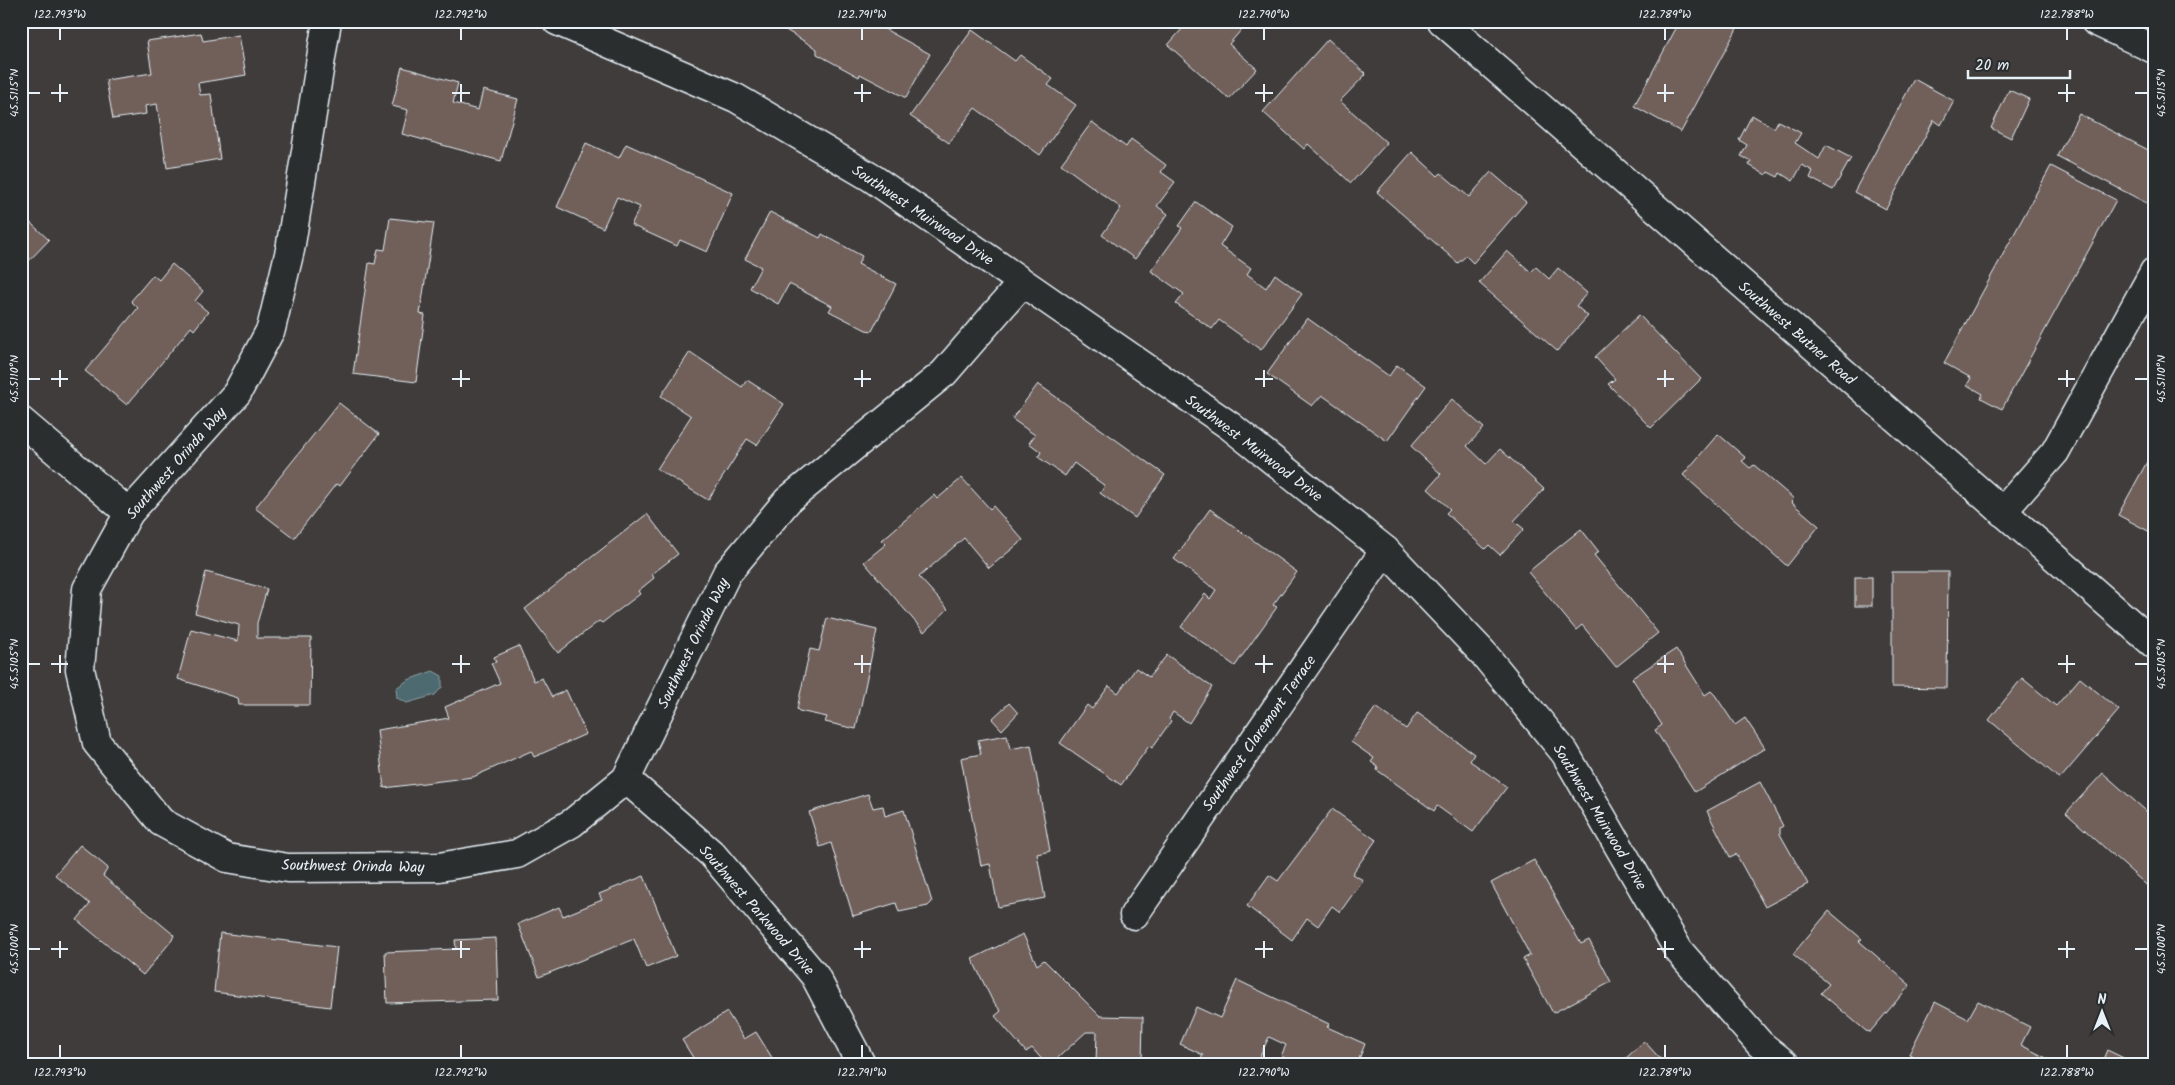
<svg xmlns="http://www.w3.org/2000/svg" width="2175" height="1085" font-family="Kalam,sans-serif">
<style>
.water{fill:#4d6b6f;stroke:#8ba1a6}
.building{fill:#715f5a;stroke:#e8f1f8}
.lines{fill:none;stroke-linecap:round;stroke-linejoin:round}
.minor-casing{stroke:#e8f1f8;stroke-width:31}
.highway-casing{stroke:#e8f1f8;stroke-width:31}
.minor{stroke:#2a2d2e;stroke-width:28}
.highway{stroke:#2a2d2e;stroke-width:28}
.ticks{fill:none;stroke:#e8f1f8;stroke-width:2}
.labels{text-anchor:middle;stroke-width:4;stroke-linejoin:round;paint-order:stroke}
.street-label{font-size:15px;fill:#e8f1f8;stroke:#2a2d2e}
.neatline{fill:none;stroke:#e8f1f8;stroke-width:2}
.ticks-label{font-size:12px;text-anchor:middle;fill:#e8f1f8}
</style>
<rect width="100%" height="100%" fill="#3f3c3b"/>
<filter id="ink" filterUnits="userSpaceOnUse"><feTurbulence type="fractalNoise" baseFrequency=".02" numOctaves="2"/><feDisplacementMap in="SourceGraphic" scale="10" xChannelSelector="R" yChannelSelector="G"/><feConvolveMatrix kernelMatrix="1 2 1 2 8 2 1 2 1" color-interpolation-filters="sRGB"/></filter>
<g filter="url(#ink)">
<path class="water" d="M 433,671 L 442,676 L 442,687 L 435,695 L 407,703 L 397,698 L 396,688 L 408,680 Z"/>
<g class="building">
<path d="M 788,21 L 870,21 L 930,54 L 906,98 L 860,74 L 859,77 L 817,54 L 817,49 L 784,29 Z"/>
<path d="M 1189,21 L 1249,21 L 1229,44 L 1257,69 L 1229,99 L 1168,45 Z"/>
<path d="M 1680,21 L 1741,21 L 1681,132 L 1634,106 Z"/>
<path d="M 972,30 L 1015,61 L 1020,55 L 1053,79 L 1048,85 L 1076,105 L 1040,155 L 975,108 L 949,143 L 910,116 Z"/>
<path d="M 201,33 L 203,41 L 239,35 L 246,75 L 198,83 L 200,95 L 211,94 L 220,159 L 167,168 L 157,104 L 145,106 L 146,114 L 113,119 L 106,80 L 152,73 L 147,41 Z"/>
<path d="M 1328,39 L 1366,74 L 1340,101 L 1387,143 L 1351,183 L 1308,144 L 1304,149 L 1263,112 Z"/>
<path d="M 402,67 L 458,83 L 453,103 L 478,110 L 483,90 L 518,99 L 501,161 L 402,134 L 408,110 L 392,106 Z"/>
<path d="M 1914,79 L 1954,101 L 1941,125 L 1934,120 L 1886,209 L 1854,192 Z"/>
<path d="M 2009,90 L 2029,99 L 2011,138 L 1991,128 Z"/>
<path d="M 2079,114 L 2154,153 L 2154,207 L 2057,156 Z"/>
<path d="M 1752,115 L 1774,128 L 1778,121 L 1801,133 L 1795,143 L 1819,159 L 1826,145 L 1851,158 L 1833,190 L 1810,178 L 1813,171 L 1802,165 L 1793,181 L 1780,173 L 1778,177 L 1768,172 L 1766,175 L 1749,165 L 1751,161 L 1741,156 L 1747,145 L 1739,140 Z"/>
<path d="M 1092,122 L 1126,147 L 1131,139 L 1166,165 L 1161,172 L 1175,182 L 1157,206 L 1168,214 L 1135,259 L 1102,235 L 1121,208 L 1061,164 Z"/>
<path d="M 586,143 L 619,158 L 626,144 L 733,193 L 707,252 L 680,240 L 677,246 L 631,225 L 640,207 L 617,197 L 603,228 L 557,207 Z"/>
<path d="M 1412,152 L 1438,176 L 1441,173 L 1469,197 L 1491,172 L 1526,202 L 1473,263 L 1466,256 L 1458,263 L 1377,192 Z"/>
<path d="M 2051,166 L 2116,200 L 2002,409 L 1981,398 L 1983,394 L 1967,385 L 1971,378 L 1944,363 Z"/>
<path d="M 1196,202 L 1232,227 L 1220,246 L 1251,268 L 1247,274 L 1266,288 L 1275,274 L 1302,294 L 1261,350 L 1219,320 L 1212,329 L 1176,304 L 1184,294 L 1151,271 L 1182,228 L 1179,226 Z"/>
<path d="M 770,212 L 820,238 L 822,234 L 862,256 L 858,264 L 896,284 L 872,331 L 866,330 L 829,311 L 832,306 L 789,284 L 778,304 L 750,288 L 761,267 L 745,259 Z"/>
<path d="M 21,214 L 49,240 L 21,269 Z"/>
<path d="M 390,218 L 434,223 L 420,314 L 425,315 L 416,382 L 353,374 L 369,263 L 375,264 L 378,249 L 385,250 Z"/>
<path d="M 1507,251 L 1531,272 L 1536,267 L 1549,279 L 1558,268 L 1587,293 L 1576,306 L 1588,316 L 1557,351 L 1479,283 Z"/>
<path d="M 172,264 L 203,291 L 195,301 L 208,312 L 194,330 L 191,327 L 127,405 L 85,371 L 138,308 L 131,301 L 153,275 L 159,280 Z"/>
<path d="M 1639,315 L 1701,379 L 1651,428 L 1608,384 L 1615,379 L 1595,357 Z"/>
<path d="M 1307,318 L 1389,376 L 1397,365 L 1426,386 L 1387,441 L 1322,395 L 1312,406 L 1267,374 Z"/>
<path d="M 690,352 L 742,387 L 747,380 L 784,404 L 757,445 L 747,439 L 708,500 L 657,469 L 691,416 L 661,396 Z"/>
<path d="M 1038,384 L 1165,475 L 1135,518 L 1100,493 L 1105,486 L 1074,463 L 1065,476 L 1038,457 L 1041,452 L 1029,443 L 1035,435 L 1012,419 Z"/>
<path d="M 1452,399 L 1484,428 L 1467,446 L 1486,464 L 1500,449 L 1544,489 L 1514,521 L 1524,529 L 1500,555 L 1489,545 L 1485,549 L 1446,513 L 1450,509 L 1428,489 L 1441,474 L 1411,446 Z"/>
<path d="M 339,403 L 379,434 L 340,486 L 336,484 L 294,538 L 255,508 Z"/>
<path d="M 1718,434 L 1746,458 L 1742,461 L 1750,468 L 1754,465 L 1794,499 L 1791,502 L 1819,526 L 1787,566 L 1683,475 Z"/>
<path d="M 2154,449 L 2154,534 L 2118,515 Z"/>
<path d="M 962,478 L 990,509 L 993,506 L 1023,540 L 989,568 L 964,538 L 919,577 L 948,609 L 924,632 L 864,562 L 886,544 L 882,540 L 934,495 L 937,499 Z"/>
<path d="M 1210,509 L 1297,572 L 1273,605 L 1277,607 L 1235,666 L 1181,627 L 1205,594 L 1210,599 L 1216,590 L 1174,559 Z"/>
<path d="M 647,514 L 678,554 L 652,574 L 654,578 L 638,591 L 640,594 L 602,623 L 599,621 L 558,653 L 525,609 Z"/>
<path d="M 1581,529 L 1599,552 L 1594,555 L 1658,633 L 1616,667 L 1582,625 L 1576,630 L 1528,572 Z"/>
<path d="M 206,572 L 267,589 L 257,623 L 257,638 L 311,638 L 310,705 L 239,705 L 238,698 L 178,679 L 191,629 L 238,641 L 239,625 L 195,613 Z"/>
<path d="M 1892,572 L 1948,572 L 1947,688 L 1892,687 Z"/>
<rect x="1855" y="577" width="17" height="29"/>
<path d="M 827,618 L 877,630 L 856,729 L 825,722 L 827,717 L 799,711 L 797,709 L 810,649 L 819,651 Z"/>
<path d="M 519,646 L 534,681 L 542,678 L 552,697 L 566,690 L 586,734 L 534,757 L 531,751 L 473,777 L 384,788 L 377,730 L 449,718 L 445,707 L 500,683 L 491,663 L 496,662 L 494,657 Z"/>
<path d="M 1676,649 L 1705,695 L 1711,691 L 1715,695 L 1735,725 L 1745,718 L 1765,748 L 1695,792 L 1655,730 L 1662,725 L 1632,678 Z"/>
<path d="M 1167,655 L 1212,687 L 1189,723 L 1173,712 L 1169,719 L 1171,721 L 1152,748 L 1149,746 L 1121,785 L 1060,743 L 1087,705 L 1092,709 L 1109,686 L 1118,693 L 1136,668 L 1149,677 Z"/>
<path d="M 2022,678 L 2056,706 L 2080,678 L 2119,710 L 2060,779 L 1989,720 Z"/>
<path d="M 1009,703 L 1018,713 L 1002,730 L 992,719 Z"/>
<path d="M 1376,707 L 1406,729 L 1417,713 L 1419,714 L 1474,754 L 1470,761 L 1507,787 L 1473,832 L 1437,806 L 1434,811 L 1377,770 L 1378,767 L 1371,762 L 1374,758 L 1351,742 Z"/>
<path d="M 1007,735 L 1010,749 L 1031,745 L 1050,851 L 1037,854 L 1045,898 L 998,907 L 990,864 L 981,866 L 961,758 L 981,754 L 978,740 Z"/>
<path d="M 2103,773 L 2154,818 L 2153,891 L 2066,813 Z"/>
<path d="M 1760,782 L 1783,826 L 1780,828 L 1780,834 L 1808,884 L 1765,907 L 1736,854 L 1730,857 L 1707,811 Z"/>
<path d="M 868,794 L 873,808 L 883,806 L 885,816 L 904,810 L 932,902 L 928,906 L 899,912 L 896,903 L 853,916 L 831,843 L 820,847 L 809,812 Z"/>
<path d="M 1332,809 L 1376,840 L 1352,874 L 1363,880 L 1340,912 L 1332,906 L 1318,926 L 1307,918 L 1292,940 L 1247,906 L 1269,875 L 1278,881 Z"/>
<path d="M 80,845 L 108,868 L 103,876 L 174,935 L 172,940 L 143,975 L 77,920 L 90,904 L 55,875 Z"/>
<path d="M 1534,860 L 1581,944 L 1589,940 L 1611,982 L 1553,1013 L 1523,959 L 1530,955 L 1491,883 Z"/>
<path d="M 644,876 L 676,956 L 646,968 L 634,939 L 539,977 L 518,924 L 559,907 L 563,916 L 602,900 L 599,894 Z"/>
<path d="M 1829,911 L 1862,939 L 1859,941 L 1910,985 L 1870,1032 L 1866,1031 L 1821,993 L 1829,984 L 1793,954 Z"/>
<path d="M 220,933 L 337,947 L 330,1007 L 214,992 Z"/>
<path d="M 1023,934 L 1037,965 L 1044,960 L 1100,1016 L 1143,1017 L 1142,1064 L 1096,1064 L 1097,1032 L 1086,1032 L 1051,1064 L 1046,1064 L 1032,1048 L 1026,1052 L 995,1016 L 1001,1011 L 992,1000 L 972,959 Z"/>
<path d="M 496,938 L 498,1000 L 387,1003 L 385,952 L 456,949 L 455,940 Z"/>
<path d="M 1237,980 L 1329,1024 L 1327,1027 L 1365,1044 L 1357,1064 L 1297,1064 L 1281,1056 L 1286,1045 L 1269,1037 L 1260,1056 L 1276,1064 L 1199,1064 L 1203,1055 L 1180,1044 L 1182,1040 L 1196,1007 L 1220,1018 Z"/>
<path d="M 1978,1001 L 2030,1027 L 2021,1045 L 2058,1064 L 1928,1064 L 1909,1054 L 1935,1002 L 1968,1019 Z"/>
<path d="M 727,1012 L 744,1039 L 756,1032 L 776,1064 L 697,1064 L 682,1040 Z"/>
<path d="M 1644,1041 L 1665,1064 L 1670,1060 L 1673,1064 L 1620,1064 Z"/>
<path d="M 2107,1050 L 2136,1064 L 2101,1064 Z"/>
</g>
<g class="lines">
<defs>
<g id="minor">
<path d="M 327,21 L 290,250 L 271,329 L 237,393 L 129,513 L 87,589 L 80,669 L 97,743 L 161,822 L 227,858 L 288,868 L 439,867 L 517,854 L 572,823 L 626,779 L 727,573 L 788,500 L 944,373 L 1022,283"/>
<path d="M 557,21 L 736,98 L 872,178 L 1230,426 L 1385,550 L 1483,653 L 1565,753 L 1679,951 L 1760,1044 L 1785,1064"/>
<path d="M 1442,21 L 2154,644"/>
<path d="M 21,421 L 129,513"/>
<path d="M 2002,512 L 2055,452 L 2154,272"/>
<path d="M 626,779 L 712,854 L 815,976 L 861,1064"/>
<path d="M 1134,915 L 1385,550"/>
</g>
<path id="highway" d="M 2095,21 L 2154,49"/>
</defs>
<use href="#minor" class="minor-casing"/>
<use href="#highway" class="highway-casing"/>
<use href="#minor" class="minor"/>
<use href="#highway" class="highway"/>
</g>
</g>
<path class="ticks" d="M 60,28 L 60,40M 461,28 L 461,40M 862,28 L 862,40M 1264,28 L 1264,40M 1665,28 L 1665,40M 2067,28 L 2067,40M 60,84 L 60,102M 461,84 L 461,102M 862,84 L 862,102M 1264,84 L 1264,102M 1665,84 L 1665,102M 2067,84 L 2067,102M 28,93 L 40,93M 51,93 L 68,93M 452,93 L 470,93M 854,93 L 871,93M 1255,93 L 1273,93M 1657,93 L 1674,93M 2058,93 L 2075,93M 2135,93 L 2148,93M 60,370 L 60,387M 461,370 L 461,387M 862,370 L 862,387M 1264,370 L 1264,387M 1665,370 L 1665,387M 2067,370 L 2067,387M 28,379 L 40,379M 51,379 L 68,379M 452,379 L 470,379M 854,379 L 871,379M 1255,379 L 1273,379M 1657,379 L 1674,379M 2058,379 L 2075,379M 2135,379 L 2148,379M 60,655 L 60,673M 461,655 L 461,673M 862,655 L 862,673M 1264,655 L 1264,673M 1665,655 L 1665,673M 2067,655 L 2067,673M 28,664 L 40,664M 51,664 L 68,664M 452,664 L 470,664M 854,664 L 871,664M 1255,664 L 1273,664M 1657,664 L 1674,664M 2058,664 L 2075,664M 2135,664 L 2148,664M 60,941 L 60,958M 461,941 L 461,958M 862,941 L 862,958M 1264,941 L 1264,958M 1665,941 L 1665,958M 2067,941 L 2067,958M 28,949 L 40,949M 51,949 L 68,949M 452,949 L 470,949M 854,949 L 871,949M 1255,949 L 1273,949M 1657,949 L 1674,949M 2058,949 L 2075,949M 2135,949 L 2148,949M 60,1045 L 60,1058M 461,1045 L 461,1058M 862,1045 L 862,1058M 1264,1045 L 1264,1058M 1665,1045 L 1665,1058M 2067,1045 L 2067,1058"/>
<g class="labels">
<g class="street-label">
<text transform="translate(923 215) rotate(34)" y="5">Southwest Muirwood Drive</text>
<text transform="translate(1797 333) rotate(41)" y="5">Southwest Butner Road</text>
<text transform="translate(1254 448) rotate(37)" y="5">Southwest Muirwood Drive</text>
<text transform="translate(176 463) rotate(-49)" y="5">Southwest Orinda Way</text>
<text transform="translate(693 643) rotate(-64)" y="5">Southwest Orinda Way</text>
<text transform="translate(1259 733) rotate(-55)" y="5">Southwest Claremont Terrace</text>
<text transform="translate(1600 817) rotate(59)" y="5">Southwest Muirwood Drive</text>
<text transform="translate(353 866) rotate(1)" y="5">Southwest Orinda Way</text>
<text transform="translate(757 910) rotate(49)" y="5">Southwest Parkwood Drive</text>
</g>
</g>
<rect width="2175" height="1085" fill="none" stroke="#2a2d2e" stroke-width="55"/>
<g transform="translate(2102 1012)" stroke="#2a2d2e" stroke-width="4" paint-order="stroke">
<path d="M0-4L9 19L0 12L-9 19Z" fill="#e8f1f8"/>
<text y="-8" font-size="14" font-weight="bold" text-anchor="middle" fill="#e8f1f8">N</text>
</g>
<path d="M1968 70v8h102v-8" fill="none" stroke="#e8f1f8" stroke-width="2.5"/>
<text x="1975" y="70" font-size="15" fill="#e8f1f8" stroke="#2a2d2e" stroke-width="4" paint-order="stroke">20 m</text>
<rect x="28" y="28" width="2120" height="1030" class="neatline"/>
<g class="ticks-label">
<text x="60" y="18">122.793°W</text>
<text x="461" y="18">122.792°W</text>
<text x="862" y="18">122.791°W</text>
<text x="1264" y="18">122.790°W</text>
<text x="1665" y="18">122.789°W</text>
<text x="2067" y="18">122.788°W</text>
<text transform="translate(14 93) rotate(-90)" y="4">45.5115°N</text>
<text transform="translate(2161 93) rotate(-90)" y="4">45.5115°N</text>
<text transform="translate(14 379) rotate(-90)" y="4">45.5110°N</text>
<text transform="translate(2161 379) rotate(-90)" y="4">45.5110°N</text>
<text transform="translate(14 664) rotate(-90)" y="4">45.5105°N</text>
<text transform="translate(2161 664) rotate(-90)" y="4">45.5105°N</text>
<text transform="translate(14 949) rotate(-90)" y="4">45.5100°N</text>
<text transform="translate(2161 949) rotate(-90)" y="4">45.5100°N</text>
<text x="60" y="1076">122.793°W</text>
<text x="461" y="1076">122.792°W</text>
<text x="862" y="1076">122.791°W</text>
<text x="1264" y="1076">122.790°W</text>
<text x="1665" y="1076">122.789°W</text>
<text x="2067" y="1076">122.788°W</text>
</g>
</svg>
